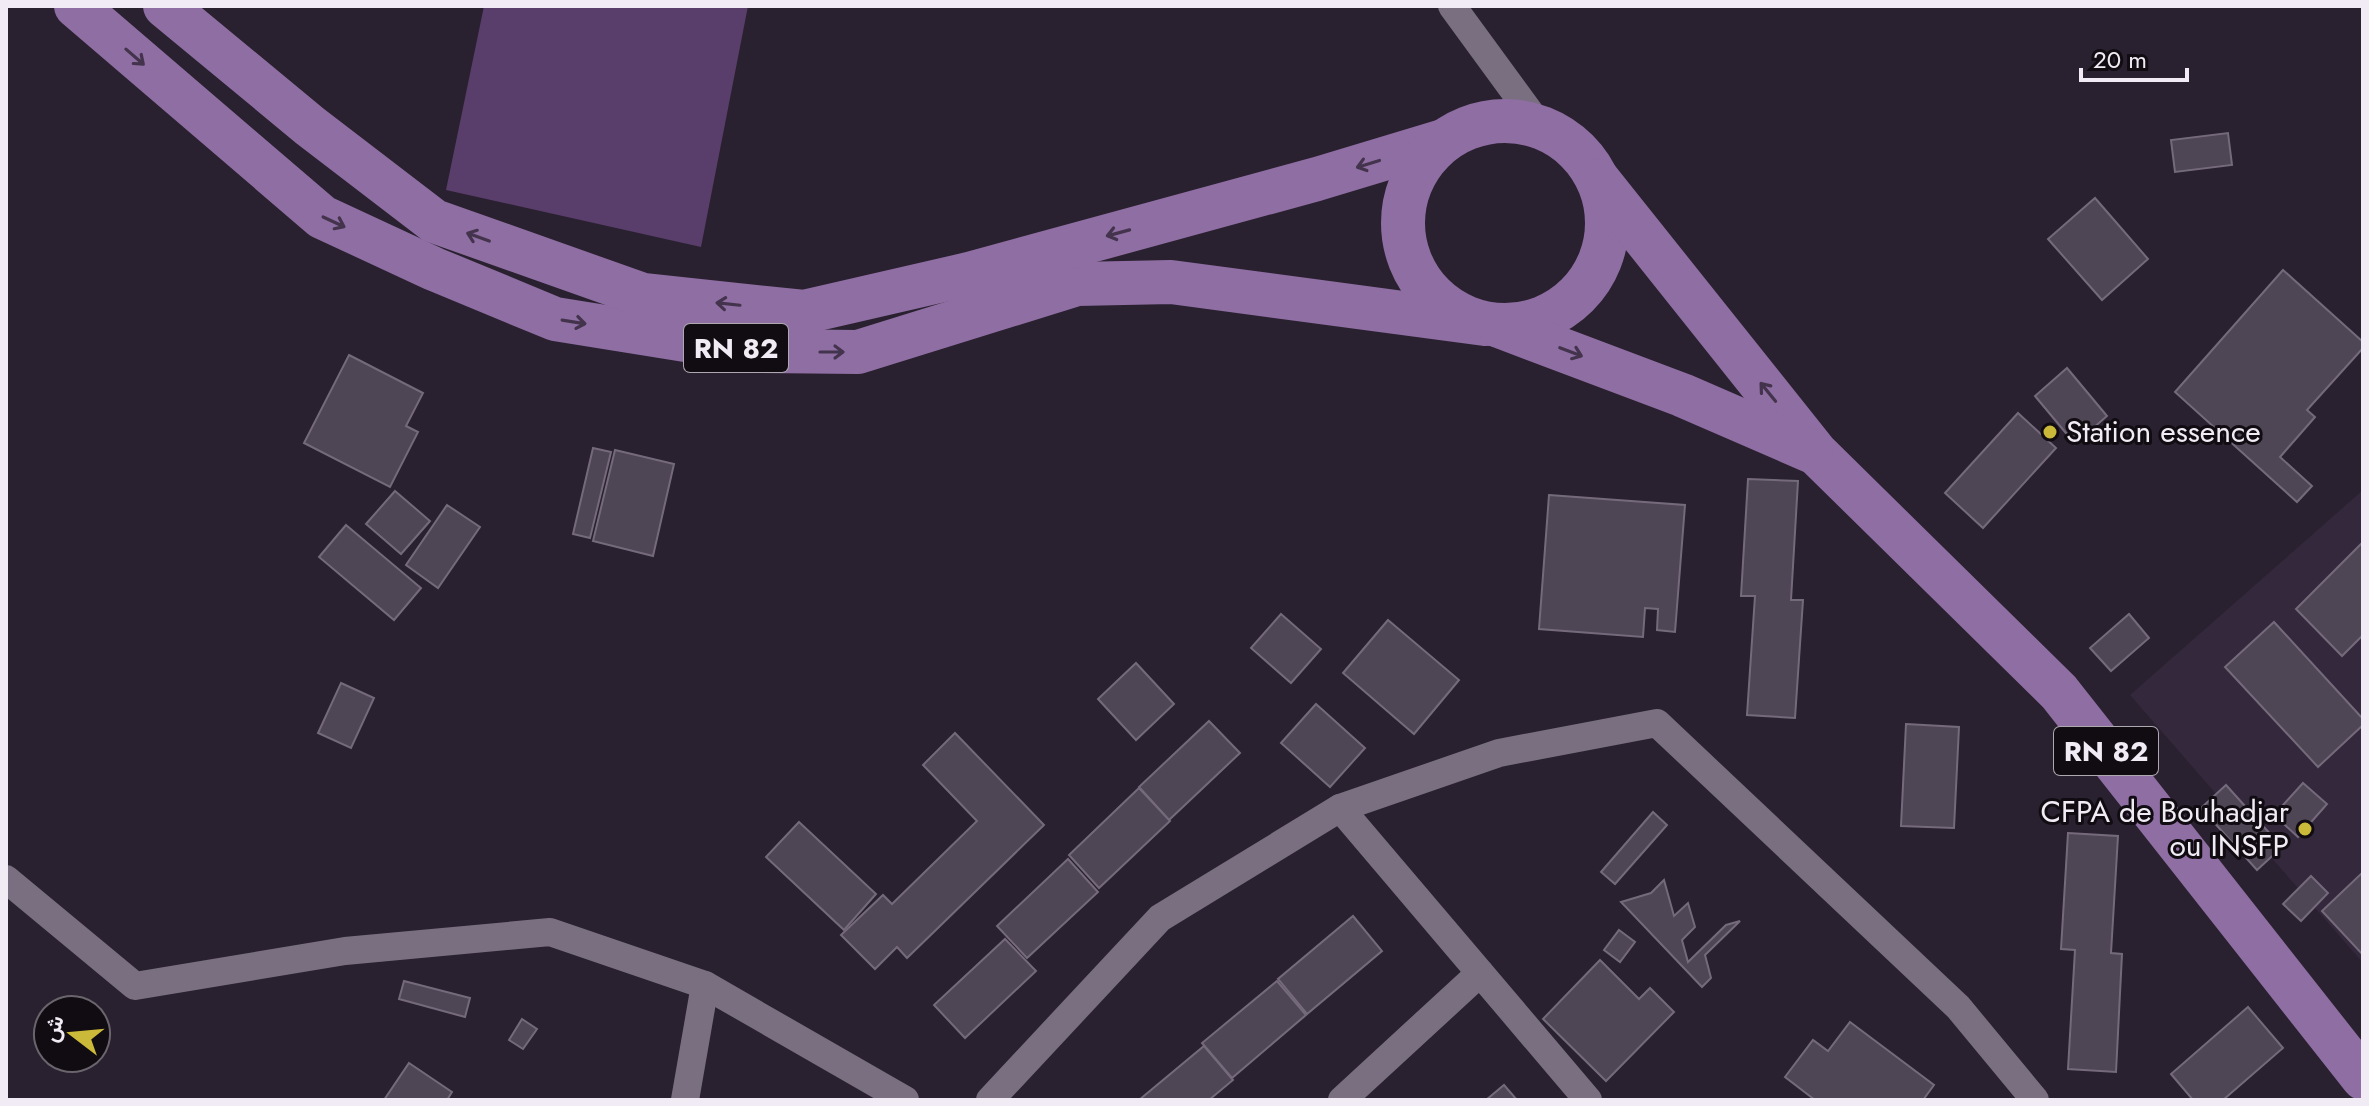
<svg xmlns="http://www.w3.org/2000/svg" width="2369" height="1106" font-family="Jost,Vazirmatn,sans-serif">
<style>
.built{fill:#34283c}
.green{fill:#593d6b}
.building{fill:#4e4555;stroke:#746a7b;stroke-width:2}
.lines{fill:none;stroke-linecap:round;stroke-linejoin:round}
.street{stroke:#796f80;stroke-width:28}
.primary{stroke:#8f6ea3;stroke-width:44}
.oneway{stroke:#43334c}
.poi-dot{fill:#cbba39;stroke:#100c12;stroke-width:3}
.labels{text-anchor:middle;stroke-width:6;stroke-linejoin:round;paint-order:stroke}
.shield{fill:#100c12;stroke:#aea8b1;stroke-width:2}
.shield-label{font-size:28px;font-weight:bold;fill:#f1ebf5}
.poi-label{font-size:30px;fill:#f1ebf5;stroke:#100c12;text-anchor:start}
</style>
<rect width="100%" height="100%" fill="#29212f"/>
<path class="built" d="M 2363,490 L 2363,963 L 2130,695 Z"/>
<path class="green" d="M 484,6 L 748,6 L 701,247 L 446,190 Z"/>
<g class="building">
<path d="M 2228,133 L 2232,165 L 2175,172 L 2171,140 Z"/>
<path d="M 2095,198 L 2148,259 L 2102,300 L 2048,239 Z"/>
<path d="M 2283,270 L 2363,342 L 2363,348 L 2307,410 L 2315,417 L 2280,457 L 2312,486 L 2297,502 L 2175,392 Z"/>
<path d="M 349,355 L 423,393 L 406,426 L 418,432 L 390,487 L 304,443 Z"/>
<path d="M 2067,368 L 2107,416 L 2075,444 L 2035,396 Z"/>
<path d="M 2018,413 L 2056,448 L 1983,528 L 1945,493 Z"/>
<path d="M 593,448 L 611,452 L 590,538 L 573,534 Z"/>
<path d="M 615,450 L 674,464 L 653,556 L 593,541 Z"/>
<path d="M 1748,479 L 1798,481 L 1791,600 L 1803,600 L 1795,718 L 1747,715 L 1755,596 L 1741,596 Z"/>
<path d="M 395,491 L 430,521 L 401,554 L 366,524 Z"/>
<path d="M 1549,495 L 1685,505 L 1675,632 L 1657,630 L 1658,609 L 1645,608 L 1643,637 L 1539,629 Z"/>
<path d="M 447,505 L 480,527 L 438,588 L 406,565 Z"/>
<path d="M 346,525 L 421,588 L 394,620 L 319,557 Z"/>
<path d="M 2363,542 L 2363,635 L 2342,656 L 2296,609 Z"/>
<path d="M 1281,614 L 1321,649 L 1291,683 L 1251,648 Z"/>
<path d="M 2129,614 L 2149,638 L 2111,671 L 2090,648 Z"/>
<path d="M 1388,620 L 1459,680 L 1414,734 L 1343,673 Z"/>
<path d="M 2274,622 L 2363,719 L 2363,725 L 2318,767 L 2225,667 Z"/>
<path d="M 1136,663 L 1174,704 L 1136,740 L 1098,699 Z"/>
<path d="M 341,683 L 374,698 L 351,748 L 318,733 Z"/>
<path d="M 1316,704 L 1365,748 L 1330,787 L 1281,743 Z"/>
<path d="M 1209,721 L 1240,753 L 1169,820 L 1139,787 Z"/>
<path d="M 1906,724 L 1959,727 L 1954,828 L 1901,826 Z"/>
<path d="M 955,733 L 1044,825 L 907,958 L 897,947 L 875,969 L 841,935 L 883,895 L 892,904 L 977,821 L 923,765 Z"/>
<path d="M 2303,783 L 2327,804 L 2298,837 L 2274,815 Z"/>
<path d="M 2226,785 L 2282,847 L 2257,870 L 2201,808 Z"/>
<path d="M 1139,788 L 1170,821 L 1099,888 L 1069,855 Z"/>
<path d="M 1653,812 L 1667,825 L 1615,884 L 1601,872 Z"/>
<path d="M 799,822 L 876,894 L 844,930 L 766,857 Z"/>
<path d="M 2068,833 L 2118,836 L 2111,953 L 2122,954 L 2116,1072 L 2068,1069 L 2075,950 L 2061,949 Z"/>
<path d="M 1068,859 L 1098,892 L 1027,958 L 997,926 Z"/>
<path d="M 2363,872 L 2363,955 L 2322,911 Z"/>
<path d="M 2311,876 L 2328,893 L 2301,921 L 2283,904 Z"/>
<path d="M 1664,880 L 1674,916 L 1688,903 L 1695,927 L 1682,940 L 1688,962 L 1726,925 L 1740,921 L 1705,955 L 1711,978 L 1702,987 L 1621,902 L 1651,893 Z"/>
<path d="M 1353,916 L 1382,951 L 1307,1014 L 1278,979 Z"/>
<path d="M 1619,930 L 1635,942 L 1620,962 L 1604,950 Z"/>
<path d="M 1005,939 L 1036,971 L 965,1038 L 934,1005 Z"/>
<path d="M 1600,960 L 1639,999 L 1650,988 L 1674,1012 L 1606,1081 L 1543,1019 Z"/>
<path d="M 404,981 L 470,998 L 465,1017 L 399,999 Z"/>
<path d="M 1277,981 L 1306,1015 L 1232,1078 L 1202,1043 Z"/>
<path d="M 2248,1007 L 2283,1048 L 2223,1100 L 2193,1100 L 2171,1074 Z"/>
<path d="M 522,1019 L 537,1029 L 523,1049 L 509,1040 Z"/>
<path d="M 1850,1022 L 1934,1085 L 1923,1100 L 1815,1100 L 1785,1077 L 1813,1040 L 1828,1051 Z"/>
<path d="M 1204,1046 L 1233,1080 L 1209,1100 L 1139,1100 Z"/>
<path d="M 409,1063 L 452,1092 L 447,1100 L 384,1100 Z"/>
<path d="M 1504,1085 L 1517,1100 L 1486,1100 Z"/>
</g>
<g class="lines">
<g class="street">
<path d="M 1452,6 L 1539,125"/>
<path d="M 1340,808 L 1588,1100"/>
<path d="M 6,879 L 135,986 L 345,951 L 550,932 L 705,985 L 905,1100"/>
<path d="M 685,1100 L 705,985"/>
<path d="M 990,1100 L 1160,918 L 1340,808 L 1499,753 L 1657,723 L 1958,1007 L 2035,1100"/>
<path d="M 1342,1100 L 1480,973"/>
</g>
<g class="primary">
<path d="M 76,6 L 322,217 L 434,269 L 555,319 L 754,351 L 858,352 L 1077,284 L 1171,282 L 1485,324"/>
<path d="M 165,6 L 310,126 L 434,221 L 643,295 L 804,312 L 969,274 L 1317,179 L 1443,141"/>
<circle cx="1505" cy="223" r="102"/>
<path d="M 1599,181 L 1816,453 L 2059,692 L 2363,1078"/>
<path d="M 1499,326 L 1682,395 L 1811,451"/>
</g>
</g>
<defs><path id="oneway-shaft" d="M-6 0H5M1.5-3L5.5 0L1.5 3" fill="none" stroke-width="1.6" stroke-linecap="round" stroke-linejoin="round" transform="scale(2)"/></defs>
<g class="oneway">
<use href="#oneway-shaft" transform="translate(135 57) rotate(41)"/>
<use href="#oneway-shaft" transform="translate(1368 164) rotate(163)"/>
<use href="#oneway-shaft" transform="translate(334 222) rotate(25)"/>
<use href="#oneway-shaft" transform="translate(1118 233) rotate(165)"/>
<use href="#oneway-shaft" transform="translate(478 237) rotate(-160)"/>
<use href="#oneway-shaft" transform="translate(728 304) rotate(-174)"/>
<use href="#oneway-shaft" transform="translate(574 322) rotate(9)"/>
<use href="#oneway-shaft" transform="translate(832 352)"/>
<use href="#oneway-shaft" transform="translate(1571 352) rotate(21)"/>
<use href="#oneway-shaft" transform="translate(1768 392) rotate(-129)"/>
</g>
<g class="poi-dot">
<circle cx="2050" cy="432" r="8"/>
<circle cx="2305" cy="829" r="8"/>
</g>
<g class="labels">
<g class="shield">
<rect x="684" y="324" width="104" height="48" rx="6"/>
<rect x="2054" y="727" width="104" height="48" rx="6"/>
</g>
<g class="shield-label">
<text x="736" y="358">RN 82</text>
<text x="2106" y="761">RN 82</text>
</g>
<g class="poi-label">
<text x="2066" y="442">Station essence</text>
<text x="2289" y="822" text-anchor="end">CFPA de Bouhadjar<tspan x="2289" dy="34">ou INSFP</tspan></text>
</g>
</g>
<rect width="2369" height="1106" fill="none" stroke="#f1ebf5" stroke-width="16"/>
<g transform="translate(72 1034) rotate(286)"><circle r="38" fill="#100c12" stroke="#6a656d" stroke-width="2"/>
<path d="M0-6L14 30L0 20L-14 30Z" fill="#cbba39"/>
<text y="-12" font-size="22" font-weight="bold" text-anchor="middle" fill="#f1ebf5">ش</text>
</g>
<path d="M2081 68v12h106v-12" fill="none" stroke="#f1ebf5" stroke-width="4"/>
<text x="2093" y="68" font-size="24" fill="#f1ebf5" stroke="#100c12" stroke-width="6" paint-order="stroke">20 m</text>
</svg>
